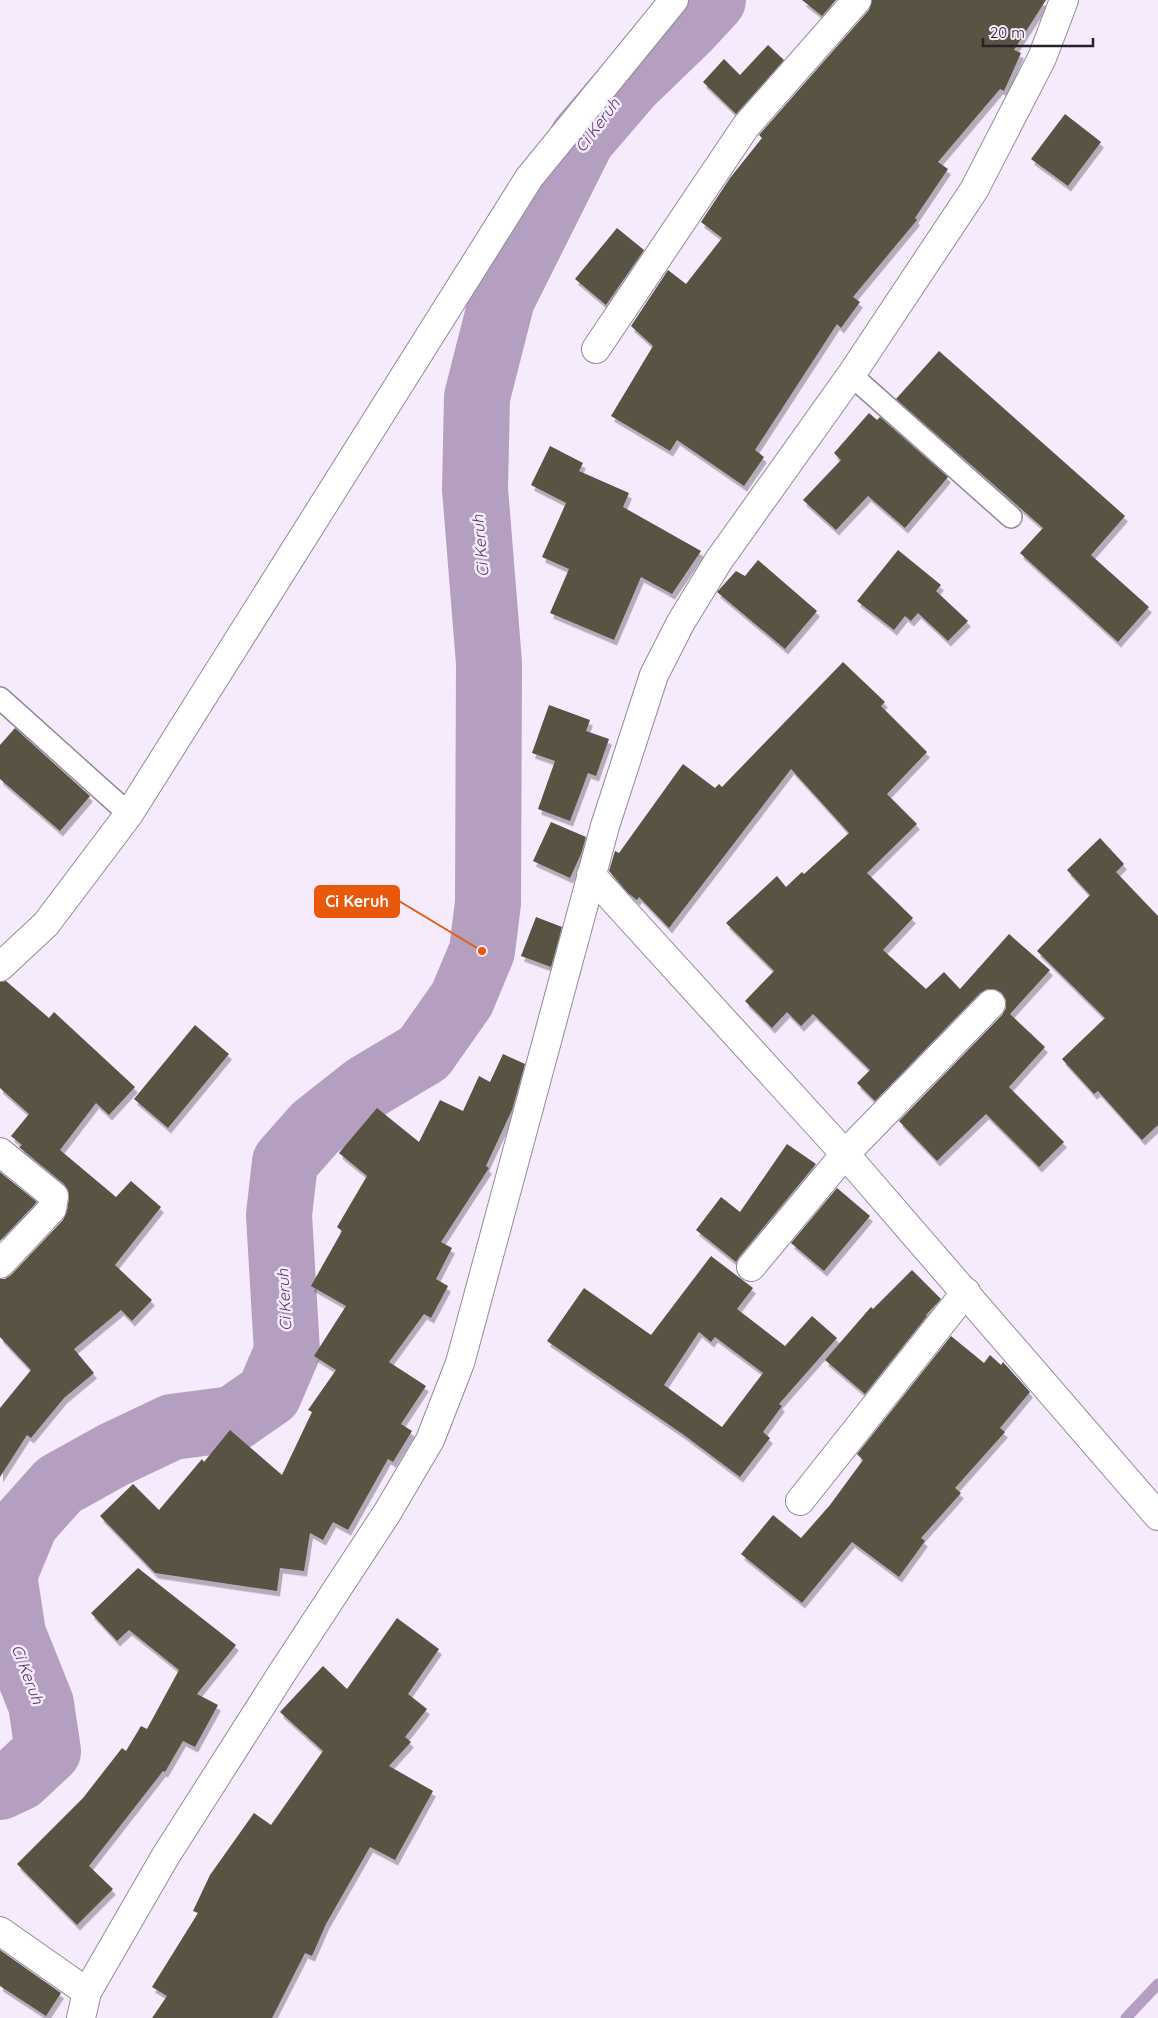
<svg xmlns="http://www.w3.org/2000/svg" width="1158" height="2018" font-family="Quicksand,sans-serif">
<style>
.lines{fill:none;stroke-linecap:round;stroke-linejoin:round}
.stream{stroke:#b49fc0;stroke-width:11}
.river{stroke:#b49fc0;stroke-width:66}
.building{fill:#595243;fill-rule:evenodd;filter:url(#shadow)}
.lane-casing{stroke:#938999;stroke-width:24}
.street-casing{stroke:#938999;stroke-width:30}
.lane{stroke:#fff;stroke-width:21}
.street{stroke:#fff;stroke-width:28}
.labels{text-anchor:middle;stroke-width:5;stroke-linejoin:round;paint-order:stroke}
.water-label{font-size:16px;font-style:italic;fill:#573966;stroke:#f5ebfc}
.leader{fill:none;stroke:#e8590c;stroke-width:2}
.callout-dot{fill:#e8590c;stroke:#f5ebfc;stroke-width:2}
.callout{fill:#e8590c;stroke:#e8590c;stroke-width:2}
.callout-label{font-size:16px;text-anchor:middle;font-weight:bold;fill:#fff}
</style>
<defs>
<filter id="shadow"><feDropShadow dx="3" dy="5.5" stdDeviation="0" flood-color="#0004"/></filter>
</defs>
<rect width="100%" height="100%" fill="#f5ebfc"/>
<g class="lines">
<path class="stream" d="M 1126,2018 L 1158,1984"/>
<path class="river" d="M 0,1787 L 19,1778 L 48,1751 L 41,1704 L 13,1634 L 4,1575 L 26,1522 L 59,1485 L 113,1455 L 172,1427 L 233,1419 L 269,1394 L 287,1352 L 279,1215 L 285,1162 L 315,1128 L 367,1087 L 424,1053 L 462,999 L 482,951 L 488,903 L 489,663 L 475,489 L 477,397 L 502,299 L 582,139 L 630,83 L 687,28 L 713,0"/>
</g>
<g class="building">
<path d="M 802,0 L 836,0 L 822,16 Z"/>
<path d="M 872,0 L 1046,0 L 1014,50 L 1021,53 L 1004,91 L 1000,89 L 938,162 L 948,169 L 915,218 L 917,220 L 853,297 L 860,302 L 841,328 L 837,324 L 755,450 L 764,457 L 744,486 L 677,440 L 670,451 L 611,416 L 653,346 L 631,326 L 668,270 L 686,284 L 722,238 L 701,222 L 730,178 L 762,138 L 759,135 L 869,10 Z"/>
<path d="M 768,45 L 784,60 L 736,114 L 703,82 L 724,59 L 740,75 Z"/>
<path d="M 1065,114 L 1101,142 L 1068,186 L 1031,159 Z"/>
<path d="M 617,228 L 644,250 L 606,305 L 575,279 Z"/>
<path d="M 939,351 L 1125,516 L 1091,555 L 1149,607 L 1118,642 L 1020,553 L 1043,528 L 896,399 Z"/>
<path d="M 869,413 L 877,420 L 880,417 L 948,477 L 905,528 L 868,496 L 836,530 L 803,500 L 841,460 L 834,453 Z"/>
<path d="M 550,446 L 583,463 L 579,471 L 629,493 L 623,507 L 701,551 L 672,594 L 641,577 L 614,640 L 550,613 L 569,569 L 542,557 L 566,503 L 531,485 Z"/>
<path d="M 898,550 L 941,585 L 936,591 L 968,621 L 948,641 L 918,613 L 911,621 L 905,616 L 894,630 L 857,601 Z"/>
<path d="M 758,560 L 817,611 L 785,649 L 717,592 L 736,571 L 745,576 Z"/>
<path d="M 843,662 L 885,702 L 881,706 L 927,752 L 887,794 L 917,824 L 867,873 L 913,918 L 883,950 L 926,989 L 944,972 L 960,989 L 1009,934 L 1050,970 L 1010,1014 L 1045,1047 L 1009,1087 L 1064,1142 L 1039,1167 L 986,1114 L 937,1161 L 899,1121 L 1002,1015 L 1006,1008 L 1006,1000 L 1002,993 L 995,989 L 987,989 L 980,993 L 875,1101 L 857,1083 L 870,1070 L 813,1014 L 801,1026 L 787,1012 L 772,1028 L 745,1001 L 774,971 L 726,923 L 777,876 L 786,887 L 802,872 L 804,874 L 849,833 L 791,769 L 669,928 L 639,897 L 637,900 L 628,893 L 609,871 L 615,851 L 619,853 L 683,764 L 715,788 L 719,784 L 722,787 Z"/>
<path d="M 549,705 L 590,720 L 586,731 L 609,739 L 596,776 L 588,773 L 570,821 L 538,809 L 555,761 L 532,753 Z"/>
<path d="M 15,728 L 90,796 L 60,831 L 0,779 L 0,745 Z"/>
<path d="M 551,822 L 586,837 L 581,854 L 570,878 L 533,861 Z"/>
<path d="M 1100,838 L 1124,864 L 1116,872 L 1158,916 L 1158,1125 L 1142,1140 L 1098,1091 L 1094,1094 L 1062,1059 L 1105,1018 L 1037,951 L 1090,895 L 1067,870 Z"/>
<path d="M 536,917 L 562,927 L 551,967 L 521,956 Z"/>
<path d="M 6,981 L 49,1018 L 54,1012 L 135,1087 L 109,1115 L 96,1103 L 60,1150 L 116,1197 L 131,1181 L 161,1207 L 115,1265 L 152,1300 L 132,1321 L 121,1310 L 74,1349 L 94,1373 L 64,1398 L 31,1438 L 27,1435 L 0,1477 L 0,1408 L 31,1370 L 0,1337 L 0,1279 L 5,1279 L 11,1275 L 63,1220 L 67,1211 L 69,1198 L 68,1190 L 64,1184 L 19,1147 L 22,1145 L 11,1136 L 29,1114 L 0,1088 L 0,982 Z"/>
<path d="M 195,1025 L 229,1054 L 168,1128 L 134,1099 Z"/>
<path d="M 503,1054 L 525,1064 L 512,1110 L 486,1166 L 489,1168 L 441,1242 L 452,1248 L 436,1279 L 448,1286 L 431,1318 L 424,1314 L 389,1362 L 426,1386 L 401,1424 L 412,1431 L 393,1462 L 388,1459 L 348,1530 L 333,1522 L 323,1540 L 310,1533 L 304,1571 L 280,1568 L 277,1591 L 155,1573 L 100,1516 L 133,1484 L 159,1510 L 202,1459 L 204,1462 L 230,1430 L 282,1475 L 312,1412 L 308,1410 L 336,1370 L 314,1356 L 346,1306 L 311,1286 L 342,1231 L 337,1227 L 367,1176 L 339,1153 L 377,1108 L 419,1142 L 440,1100 L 463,1111 L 479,1076 L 490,1082 Z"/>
<path d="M 787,1144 L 816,1164 L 739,1257 L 736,1262 L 696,1230 L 721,1197 L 740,1212 Z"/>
<path d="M 0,1172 L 37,1202 L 0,1241 Z"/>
<path d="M 837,1188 L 870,1216 L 824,1271 L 791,1243 Z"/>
<path d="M 711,1256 L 753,1288 L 737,1309 L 785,1346 L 812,1316 L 837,1338 L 779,1404 L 782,1406 L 763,1432 L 770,1438 L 740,1477 L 684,1435 L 547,1341 L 584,1288 L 651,1335 ZM 699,1332 L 711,1342 L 715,1337 L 763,1373 L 722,1427 L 664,1385 Z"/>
<path d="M 912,1270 L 941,1299 L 926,1315 L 927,1316 L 865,1394 L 825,1360 L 871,1307 L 873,1309 Z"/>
<path d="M 951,1336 L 984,1363 L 990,1355 L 1001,1365 L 1003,1362 L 1030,1392 L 1000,1428 L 1005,1432 L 955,1488 L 961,1493 L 921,1538 L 925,1541 L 899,1577 L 852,1542 L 802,1603 L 741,1554 L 773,1515 L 801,1538 L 830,1505 L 863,1460 L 857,1454 Z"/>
<path d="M 138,1568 L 236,1645 L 197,1694 L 218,1705 L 195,1747 L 183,1741 L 165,1772 L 163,1771 L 89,1866 L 113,1889 L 77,1925 L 17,1864 L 83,1798 L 122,1748 L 126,1751 L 141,1726 L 147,1729 L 179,1670 L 129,1630 L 117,1641 L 91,1613 Z"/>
<path d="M 397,1618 L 439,1649 L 408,1694 L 427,1709 L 405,1737 L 411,1742 L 389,1766 L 433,1791 L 395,1860 L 370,1847 L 326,1924 L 312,1956 L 305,1953 L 272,2018 L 152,2018 L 167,1996 L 152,1987 L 198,1913 L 193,1911 L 210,1875 L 254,1813 L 271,1825 L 323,1751 L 280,1712 L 323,1666 L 347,1689 Z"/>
<path d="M 0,1950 L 61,1993 L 46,2016 L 0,1986 Z"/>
</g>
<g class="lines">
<defs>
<g id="lane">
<path d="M 851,375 L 1011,517"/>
<path d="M 0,698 L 129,814"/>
</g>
<g id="street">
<path d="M 596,349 L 746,126 L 857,0"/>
<path d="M 591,875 L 845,1154 L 1158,1516"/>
<path d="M 0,967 L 46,924 L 129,814 L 529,178 L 674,0"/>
<path d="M 0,1152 L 54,1196 L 52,1209 L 0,1264"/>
<path d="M 751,1267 L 845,1154 L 991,1004"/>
<path d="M 800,1501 L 966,1292"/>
<path d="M 0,1931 L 87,1992"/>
<path d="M 81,2018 L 87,1992 L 165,1857 L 284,1670 L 387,1513 L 430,1440 L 460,1363 L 605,826 L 654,675 L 681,622 L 719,560 L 851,375 L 974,190 L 1042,58 L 1064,0"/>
</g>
</defs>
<use href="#lane" class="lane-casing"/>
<use href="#street" class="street-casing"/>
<use href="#lane" class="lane"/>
<use href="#street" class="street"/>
</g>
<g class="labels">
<g class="water-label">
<text transform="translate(597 125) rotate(-53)" y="6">Ci Keruh</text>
<text transform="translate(480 546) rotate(-95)" y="6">Ci Keruh</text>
<text transform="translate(284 1300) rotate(-93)" y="6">Ci Keruh</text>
<text transform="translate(28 1674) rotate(69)" y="6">Ci Keruh</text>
</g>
</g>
<path class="leader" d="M482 951L399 901"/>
<circle class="callout-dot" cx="482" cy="951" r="5"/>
<rect class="callout" x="315" y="886" width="84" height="31" rx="5"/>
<g class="callout-label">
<text x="357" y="907">Ci Keruh</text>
</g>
<path d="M983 38v8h110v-8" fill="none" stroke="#262228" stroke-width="2.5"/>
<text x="990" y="38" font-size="15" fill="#262228" stroke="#f5ebfc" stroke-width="4" paint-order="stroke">20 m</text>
</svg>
